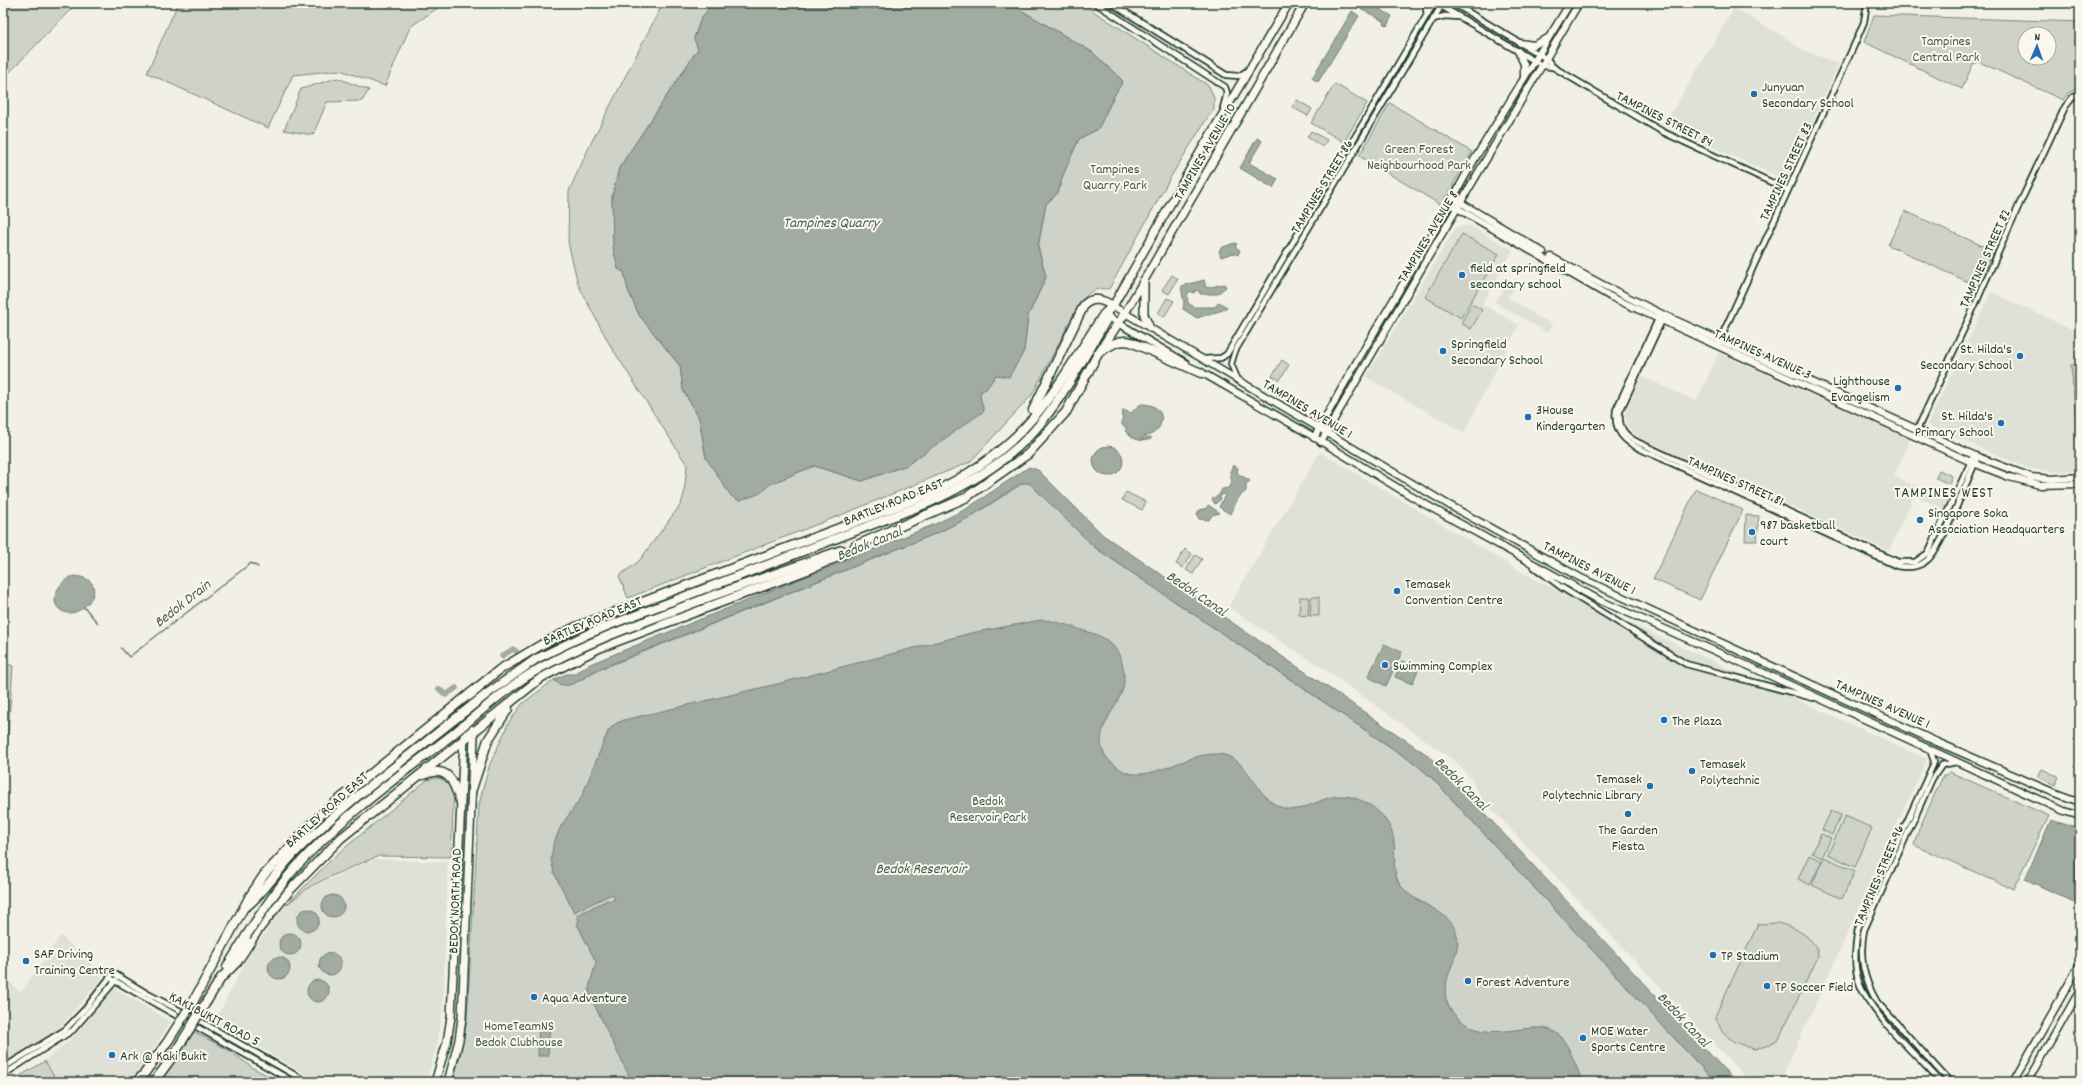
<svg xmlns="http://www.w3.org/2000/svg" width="2083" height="1085" font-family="Dekko,sans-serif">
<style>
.built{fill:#e0e1d6}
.green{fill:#cfd2c8;stroke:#77887e;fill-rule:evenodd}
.water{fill:#a2aba1;stroke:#6e7f75}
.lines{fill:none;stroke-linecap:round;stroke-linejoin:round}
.stream{stroke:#6e7f75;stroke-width:1.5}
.canal{stroke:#a2aba1;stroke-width:5.5}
.street-casing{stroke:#1f3d34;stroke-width:8}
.secondary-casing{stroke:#1f3d34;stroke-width:9}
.primary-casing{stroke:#1f3d34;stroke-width:10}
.highway-casing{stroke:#1f3d34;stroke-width:11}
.street{stroke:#fbf7ec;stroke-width:4.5}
.secondary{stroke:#fbf7ec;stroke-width:6}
.primary{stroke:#fbf7ec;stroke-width:7}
.highway{stroke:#fbf7ec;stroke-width:8}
.highway-bridge-casing{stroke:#1f3d34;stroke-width:11;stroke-linecap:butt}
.highway-bridge{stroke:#fbf7ec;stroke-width:8}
.poi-dot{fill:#1f6fb2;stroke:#fbf7ec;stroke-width:1.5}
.labels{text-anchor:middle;stroke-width:4;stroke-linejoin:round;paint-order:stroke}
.park-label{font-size:14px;fill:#425b52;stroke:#fbf7ec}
.poi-label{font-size:14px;fill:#1f3d34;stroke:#fbf7ec;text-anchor:start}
.street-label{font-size:14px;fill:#1f3d34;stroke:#fbf7ec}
.water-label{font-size:15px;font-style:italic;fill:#465e55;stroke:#fbf7ec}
.neighbourhood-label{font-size:15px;letter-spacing:1px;fill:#1f3d34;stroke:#fbf7ec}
</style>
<rect width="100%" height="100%" fill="#f2f0e5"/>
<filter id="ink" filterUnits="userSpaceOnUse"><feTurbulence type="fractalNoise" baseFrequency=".025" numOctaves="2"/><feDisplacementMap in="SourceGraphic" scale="8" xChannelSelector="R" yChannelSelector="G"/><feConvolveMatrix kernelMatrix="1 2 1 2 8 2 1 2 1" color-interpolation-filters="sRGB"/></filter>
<g filter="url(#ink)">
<g class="built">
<path d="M 1734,8 L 1788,39 L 1799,48 L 1839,64 L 1788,176 L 1786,178 L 1783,179 L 1664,125 Z"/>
<path d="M 1469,225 L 1513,250 L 1482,304 L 1519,325 L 1464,433 L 1366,377 L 1456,227 Z"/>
<path d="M 1506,284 L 1514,289 L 1507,298 L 1553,325 L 1548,333 L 1503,307 L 1501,309 L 1500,308 L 1501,306 L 1495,302 L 1500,294 L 1501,295 L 1503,292 L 1501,291 Z"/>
<path d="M 1991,292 L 2080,333 L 2080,470 L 2053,472 L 2027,468 L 1927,425 Z"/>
<path d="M 1719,353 L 1910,439 L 1894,476 L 1948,501 L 1945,509 L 1914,496 L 1889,551 L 1638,437 L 1628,427 L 1625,414 L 1641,376 L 1696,401 Z"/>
<path d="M 1320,452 L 1534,579 L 1927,759 L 1780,1082 L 1750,1082 L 1481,798 L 1471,779 L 1456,762 L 1327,671 L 1228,607 Z"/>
<path d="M 376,859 L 448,862 L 443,1009 L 437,1047 L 426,1082 L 318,1082 L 215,1021 L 248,956 L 284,907 L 311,887 Z"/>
<path d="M 61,935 L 103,977 L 56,1032 L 3,1063 L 3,977 L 21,992 Z"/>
<path d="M 114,988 L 171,1022 L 139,1070 L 127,1082 L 57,1082 L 45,1061 L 76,1034 Z"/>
</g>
<g class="green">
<path d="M 3,3 L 77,3 L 3,79 Z"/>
<path d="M 178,3 L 445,3 L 410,27 L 385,86 L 340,70 L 293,75 L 268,128 L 147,73 Z"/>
<path d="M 663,3 L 713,3 L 713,5 L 701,18 L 694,38 L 698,49 L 619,168 L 612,197 L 613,247 L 618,268 L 624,272 L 628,290 L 639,315 L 680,366 L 683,390 L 699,418 L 706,458 L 761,493 L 770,484 L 814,466 L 862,481 L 907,465 L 934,445 L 980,396 L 981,390 L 986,389 L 996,375 L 1016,365 L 1024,351 L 1028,316 L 1046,277 L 1038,247 L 1046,204 L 1058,193 L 1063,175 L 1079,138 L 1098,129 L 1114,96 L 1123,81 L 1092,52 L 1009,3 L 1081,3 L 1209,86 L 1214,98 L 1214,110 L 1208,117 L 1170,178 L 1109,289 C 1093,287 1087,293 1078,306 L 1032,395 L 970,462 L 841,515 L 628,598 L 619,576 L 639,561 L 681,504 L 684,494 L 687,465 L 610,345 L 587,302 L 578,284 L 568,242 L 569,191 L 592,141 Z"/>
<path d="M 1874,15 L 2080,22 L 2080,87 L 2068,93 L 2063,100 L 1979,62 L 1973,64 L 1962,89 L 1864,42 ZM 2025,34 L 2049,34 L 2049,58 L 2025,58 Z"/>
<path d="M 337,78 L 369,90 L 362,101 L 327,102 L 313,135 L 284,130 L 301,89 Z"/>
<path d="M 1335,84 L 1367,103 L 1344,142 L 1311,123 Z"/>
<path d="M 1297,100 L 1312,109 L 1308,116 L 1292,107 Z"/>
<path d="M 1390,103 L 1472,152 L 1441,205 L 1359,156 Z"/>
<path d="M 1311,131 L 1327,140 L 1323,147 L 1307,137 Z"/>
<path d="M 1905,211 L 1994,251 L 1977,286 L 1888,245 Z"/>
<path d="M 1462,234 L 1499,254 L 1461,318 L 1425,297 Z"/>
<path d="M 1172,275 L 1178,279 L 1169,294 L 1162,290 Z"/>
<path d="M 1167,298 L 1174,301 L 1164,317 L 1158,313 Z"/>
<path d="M 1472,304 L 1482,310 L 1471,329 L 1461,323 Z"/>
<path d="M 1282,360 L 1289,365 L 1280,380 L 1272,376 Z"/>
<path d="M 2071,365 L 2080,365 L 2080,434 L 2077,434 Z"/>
<path d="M 1939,470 L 1952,476 L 1949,484 L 1936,478 Z"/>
<path d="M 1025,482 L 1033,485 L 1094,547 L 1417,765 L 1432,778 L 1715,1082 L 453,1082 L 462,1047 L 467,1019 L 479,805 L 483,788 L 490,764 L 509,722 L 523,703 L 554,680 C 567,692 581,679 594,672 L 937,533 L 970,517 Z"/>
<path d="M 1696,489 L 1743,510 L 1700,600 L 1653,579 Z"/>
<path d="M 1126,492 L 1146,502 L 1142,510 L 1122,500 Z"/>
<path d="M 1746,515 L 1759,516 L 1757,541 L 1745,541 Z"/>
<path d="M 1185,549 L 1192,554 L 1183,568 L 1176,564 Z"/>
<path d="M 1195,555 L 1202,559 L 1193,574 L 1186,570 Z"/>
<path d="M 1300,597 L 1309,597 L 1308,616 L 1299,615 Z"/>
<path d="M 1311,597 L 1319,597 L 1319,616 L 1310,616 Z"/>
<path d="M 3,662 L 13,666 L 7,748 L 3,751 Z"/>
<path d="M 2042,769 L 2059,777 L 2055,785 L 2038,777 Z"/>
<path d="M 1950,772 L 2049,816 L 2013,889 L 1914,845 L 1919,829 L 1943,776 Z"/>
<path d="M 435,778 L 442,779 L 454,790 L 451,857 L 379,856 L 338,873 L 311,886 L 286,905 L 335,856 L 427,780 Z"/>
<path d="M 1831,811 L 1841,815 L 1832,835 L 1822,830 Z"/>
<path d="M 1845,816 L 1872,828 L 1855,867 L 1828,854 Z"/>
<path d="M 1821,834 L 1831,838 L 1822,858 L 1812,853 Z"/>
<path d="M 1809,855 L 1822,861 L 1810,885 L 1798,879 Z"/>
<path d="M 1824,857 L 1855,871 L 1842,899 L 1812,885 Z"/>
<path d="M 1777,923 C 1793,926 1818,938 1818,957 L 1779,1038 L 1770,1045 L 1754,1049 L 1734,1042 L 1722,1032 L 1716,1018 L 1716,1014 L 1758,924 Z"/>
<path d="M 194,1032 L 230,1051 L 253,1068 L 280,1082 L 158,1082 Z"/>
<path d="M 45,1061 L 57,1082 L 10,1082 Z"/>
</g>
<g class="water">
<path d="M 713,3 L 1009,3 L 1092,52 L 1123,81 L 1114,96 L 1098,129 L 1079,139 L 1063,175 L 1058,193 L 1046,204 L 1038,247 L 1046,277 L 1028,316 L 1024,351 L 1009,377 L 996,375 L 986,389 L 981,391 L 980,396 L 984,411 L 907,465 L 862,481 L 814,466 L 770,484 L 761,493 L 739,501 L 731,496 L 706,458 L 699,418 L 683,390 L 680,366 L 639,315 L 628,290 L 624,272 L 618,269 L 613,247 L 612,197 L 619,168 L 698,49 L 694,39 L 701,18 Z"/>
<path d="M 1356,3 L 1372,4 L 1373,3 L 1376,5 L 1376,7 L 1392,16 L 1387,26 L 1384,25 L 1385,22 L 1356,6 L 1353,7 Z"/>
<path d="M 1352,11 L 1359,16 L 1318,82 L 1312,78 Z"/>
<path d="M 1257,138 L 1262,141 L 1249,163 L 1278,179 L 1273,188 L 1240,168 Z"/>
<path d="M 1234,243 L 1237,244 L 1235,247 L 1240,250 L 1238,255 L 1233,253 L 1221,257 L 1219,251 L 1221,248 Z"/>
<path d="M 1204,280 L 1206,288 L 1224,284 L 1226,287 L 1217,294 L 1200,294 L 1200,292 L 1196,290 L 1194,293 L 1190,291 L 1187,295 L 1188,303 L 1194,307 L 1215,307 L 1219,302 L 1227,307 L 1226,309 L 1197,318 L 1183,309 C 1186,300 1180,293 1182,286 Z"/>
<path d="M 1142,404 C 1170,404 1166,435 1142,437 L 1142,439 L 1151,437 L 1151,439 C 1140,443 1132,439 1125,431 L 1127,428 L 1122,425 L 1123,410 L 1131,413 L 1138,406 Z"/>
<circle cx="1108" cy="461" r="15"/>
<path d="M 1233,465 L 1238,468 L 1237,473 L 1250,481 L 1246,484 L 1246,491 L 1239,497 L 1230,514 L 1219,507 L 1225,495 L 1222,494 L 1220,498 L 1221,499 L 1215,504 L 1212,499 L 1219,495 L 1222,489 L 1228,488 L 1232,483 L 1230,472 Z"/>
<path d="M 1029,467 L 1038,470 L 1103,535 L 1426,754 L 1444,770 L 1736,1082 L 1715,1082 L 1432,778 L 1417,765 L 1094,547 L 1029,483 L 1021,483 L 970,517 L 937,533 L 594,671 C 581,679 567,693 554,680 L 566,674 L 573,674 L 590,664 L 933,525 L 966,509 Z"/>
<path d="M 1208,505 L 1220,513 L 1212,515 L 1209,520 L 1199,519 L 1197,515 L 1199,510 L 1207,508 Z"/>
<path d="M 74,576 C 116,579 81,623 62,611 C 46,602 60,579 74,576 Z"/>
<path d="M 1041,620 C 1056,620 1071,627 1085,631 C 1094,634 1103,636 1110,643 C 1123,654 1128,678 1121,694 C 1111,716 1087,742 1112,763 C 1117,767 1122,771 1128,773 C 1155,780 1187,753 1217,754 C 1249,755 1253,794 1278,806 C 1302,818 1320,794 1344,796 C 1367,798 1392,817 1394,842 C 1396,857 1391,873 1401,886 C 1415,904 1439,906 1452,924 C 1473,953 1427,984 1454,1014 C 1488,1053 1538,1011 1561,1037 C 1571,1049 1576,1068 1583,1082 L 632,1082 L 589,994 L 589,988 L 596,962 L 577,924 L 579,921 L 577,915 L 607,900 L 610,901 L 615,899 L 612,894 L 574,912 L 554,873 L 551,859 L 553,845 L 561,826 L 582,796 L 608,731 L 615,724 L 624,720 L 777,684 L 971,633 Z"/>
<path d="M 1384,644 L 1402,652 L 1386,686 L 1368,677 Z"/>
<path d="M 1402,661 L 1419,668 L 1412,684 L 1395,677 Z"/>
<path d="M 2051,820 L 2080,829 L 2080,905 L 2025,879 Z"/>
<circle cx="333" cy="906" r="11"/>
<circle cx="308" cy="920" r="11"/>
<circle cx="290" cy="944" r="11"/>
<circle cx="330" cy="964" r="11"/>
<circle cx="279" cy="968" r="11"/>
<circle cx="318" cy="991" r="11"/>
<path d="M 539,1021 L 550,1021 L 548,1056 L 538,1056 Z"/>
</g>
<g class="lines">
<g class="stream">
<path d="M 84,607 L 98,623"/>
<path d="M 121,648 L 129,657 L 251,563 L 258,567"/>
</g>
<g class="canal">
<path d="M 502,656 L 513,649 L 516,651"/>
<path d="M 439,689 L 446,695 L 456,688"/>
</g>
<defs>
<g id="street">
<path d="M 1095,3 L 1225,87 L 1227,93 L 1223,108"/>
<path d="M 1111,3 L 1226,75 L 1239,76 L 1248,70"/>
<path d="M 1425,3 L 1427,15"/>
<path d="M 1436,3 L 1543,66 L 1553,67"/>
<path d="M 1453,3 L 1547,59 L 1553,67 L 1663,132 L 1788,190"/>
<path d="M 1433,19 L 1445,16 L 1458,17"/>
<path d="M 1659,317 L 1616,410 C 1612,442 1639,448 1663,459 L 1897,566 C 1907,568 1917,568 1926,561 C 1942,549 1966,482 1976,461"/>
<path d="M 1663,318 L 1620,411 C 1617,431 1629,439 1646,446 L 1898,562 L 1915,562 L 1928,553 L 1974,455"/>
<path d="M 1719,342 L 1856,41 L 1864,22 L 1867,3"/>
<path d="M 1204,359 L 1221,358 L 1227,354 L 1434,3"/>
<path d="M 1237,378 L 1231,364 L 1235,351 L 1443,3"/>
<path d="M 1916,432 L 1975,305 L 2020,203 L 2065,107 L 2073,97 L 2080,94"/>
<path d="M 1534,567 L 1561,587 L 1686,664 L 1813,698"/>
<path d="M 1930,750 L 1934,761 L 1933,765 L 1858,928 C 1855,947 1853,967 1860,985 C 1872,1015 1919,1058 1941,1082"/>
<path d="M 110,978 L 294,1082"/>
<path d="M 3,1068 L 65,1030 L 86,1008 L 113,973 L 146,993 L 200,1021 L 307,1082"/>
<path d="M 3,1075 L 73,1030 L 116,980"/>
<path d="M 1950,1082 L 1877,1002 C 1863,978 1859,957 1864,930 L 1932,779 L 1942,765 L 1956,762"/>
</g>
<g id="secondary">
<path d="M 1520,43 L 1534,45 L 1548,38"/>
<path d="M 1518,51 L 1524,64 L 1524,78"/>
<path d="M 1453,198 L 1543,252"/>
<path d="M 1450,204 L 1611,297 L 1971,462 L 2009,477 L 2040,485 L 2080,484"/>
<path d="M 1551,257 L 1601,284 L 1664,315 L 1978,457 L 2031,477 L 2052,479 L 2080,477"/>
<path d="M 1113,306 L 1449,505 L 1581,578 L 1937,742 L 2050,791 L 2080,802"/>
<path d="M 1108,317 L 1186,363"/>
<path d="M 1199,371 L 1309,434 L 1421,502 L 1599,600 L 1751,667 L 2064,811 L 2080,816"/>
<path d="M 1314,438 L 1356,363 L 1435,230 L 1474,160 L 1570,3"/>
<path d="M 1321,442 L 1427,259 L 1579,3"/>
<path d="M 2013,1082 L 2080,964"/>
<path d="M 2028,1082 L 2080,990"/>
</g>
<g id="primary">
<path d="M 1144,280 L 1144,315 L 1150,328"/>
<path d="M 1113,306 L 1193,164 L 1289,3"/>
<path d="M 1125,313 L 1305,3"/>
<path d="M 436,722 C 448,718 470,720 474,736 L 462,1018 L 459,1040 L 448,1082"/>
<path d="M 435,1082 L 447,1042 L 451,1017 L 465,715 L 480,687"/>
</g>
<g id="highway">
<path d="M 1103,350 C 1112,344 1120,339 1131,342 L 1201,373"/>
<path d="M 1033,410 L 1084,305 C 1093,296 1103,300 1113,306"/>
<path d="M 855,546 L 965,498 L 1028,454 L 1066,412 L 1099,352 L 1125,313"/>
<path d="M 709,597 L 842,550"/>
<path d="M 536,659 L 590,633 L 928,503 C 968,485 1011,459 1039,425 C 1065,394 1087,352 1108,317"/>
<path d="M 423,775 C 448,764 454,782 460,801"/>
<path d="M 472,789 L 488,740 L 508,709"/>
<path d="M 247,906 C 263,893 274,876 288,860 C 310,836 336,815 360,794"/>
<path d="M 227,967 L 246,936"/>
<path d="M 221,978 L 237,962 L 258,930 L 289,891 L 341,838 L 542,677 L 599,648 L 810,569 L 853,550 L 859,545"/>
<path d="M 194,1000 L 250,896 L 264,875 L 319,816 L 499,670 L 541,645 L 576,627 L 927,495 C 967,477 1004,452 1033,418 C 1060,386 1081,349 1104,314 L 1113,306"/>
<path d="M 136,1082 L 144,1074"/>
</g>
</defs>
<use href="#street" class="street-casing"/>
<use href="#secondary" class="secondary-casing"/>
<use href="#primary" class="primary-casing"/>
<use href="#highway" class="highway-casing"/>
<use href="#street" class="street"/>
<use href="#secondary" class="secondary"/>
<use href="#primary" class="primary"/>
<use href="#highway" class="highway"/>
<defs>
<g id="highway-bridge">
<path d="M 360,794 L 488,693 L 536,659"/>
<path d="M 246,936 C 262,912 277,888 296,867 C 340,818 396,778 448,738 C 478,714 508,686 542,667 C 595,638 653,619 709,597"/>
<path d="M 144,1074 L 168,1041 L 194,1000"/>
<path d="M 154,1082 L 173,1056 L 221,978"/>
</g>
</defs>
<use href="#highway-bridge" class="highway-bridge-casing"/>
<use href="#highway-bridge" class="highway-bridge"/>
</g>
</g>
<g class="poi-dot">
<circle cx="1754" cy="94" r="4"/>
<circle cx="1462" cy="275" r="4"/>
<circle cx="1443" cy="351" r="4"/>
<circle cx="2020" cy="356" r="4"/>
<circle cx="1898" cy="388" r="4"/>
<circle cx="1528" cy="417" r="4"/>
<circle cx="2001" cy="423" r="4"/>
<circle cx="1920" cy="520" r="4"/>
<circle cx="1752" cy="532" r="4"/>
<circle cx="1397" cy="591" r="4"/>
<circle cx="1385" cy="665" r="4"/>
<circle cx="1664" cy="720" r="4"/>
<circle cx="1692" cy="771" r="4"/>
<circle cx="1650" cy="786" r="4"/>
<circle cx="1628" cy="814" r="4"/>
<circle cx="1713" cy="955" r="4"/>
<circle cx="26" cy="961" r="4"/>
<circle cx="1468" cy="981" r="4"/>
<circle cx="1767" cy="986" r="4"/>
<circle cx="534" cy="997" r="4"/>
<circle cx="1583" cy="1038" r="4"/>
<circle cx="112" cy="1055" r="4"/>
</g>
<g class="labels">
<g class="park-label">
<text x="1946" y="45">Tampines<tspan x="1946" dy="16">Central Park</tspan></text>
<text x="1419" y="153">Green Forest<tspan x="1419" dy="16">Neighbourhood Park</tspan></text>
<text x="1115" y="173">Tampines<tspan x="1115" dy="16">Quarry Park</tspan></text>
<text x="988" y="805">Bedok<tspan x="988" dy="16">Reservoir Park</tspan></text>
<text x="519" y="1030">HomeTeamNS<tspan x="519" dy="16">Bedok Clubhouse</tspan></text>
</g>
<g class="poi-label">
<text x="1762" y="91">Junyuan<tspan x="1762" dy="16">Secondary School</tspan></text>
<text x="1470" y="272">field at springfield<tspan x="1470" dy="16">secondary school</tspan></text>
<text x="1451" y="348">Springfield<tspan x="1451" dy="16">Secondary School</tspan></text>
<text x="2012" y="353" text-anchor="end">St. Hilda's<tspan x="2012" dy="16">Secondary School</tspan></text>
<text x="1890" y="385" text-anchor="end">Lighthouse<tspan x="1890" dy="16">Evangelism</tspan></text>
<text x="1536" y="414">3House<tspan x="1536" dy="16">Kindergarten</tspan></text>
<text x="1993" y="420" text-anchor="end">St. Hilda's<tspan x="1993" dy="16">Primary School</tspan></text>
<text x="1928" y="517">Singapore Soka<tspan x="1928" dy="16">Association Headquarters</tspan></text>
<text x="1760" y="529">987 basketball<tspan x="1760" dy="16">court</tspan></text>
<text x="1405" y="588">Temasek<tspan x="1405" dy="16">Convention Centre</tspan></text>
<text x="1393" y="670">Swimming Complex</text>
<text x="1672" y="725">The Plaza</text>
<text x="1700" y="768">Temasek<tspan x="1700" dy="16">Polytechnic</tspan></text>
<text x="1642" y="783" text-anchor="end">Temasek<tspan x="1642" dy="16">Polytechnic Library</tspan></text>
<text x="1628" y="834" text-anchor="middle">The Garden<tspan x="1628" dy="16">Fiesta</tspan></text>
<text x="34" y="958">SAF Driving<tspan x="34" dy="16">Training Centre</tspan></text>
<text x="1721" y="960">TP Stadium</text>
<text x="1476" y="986">Forest Adventure</text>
<text x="1775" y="991">TP Soccer Field</text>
<text x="542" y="1002">Aqua Adventure</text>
<text x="1591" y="1035">MOE Water<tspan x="1591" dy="16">Sports Centre</tspan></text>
<text x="120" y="1060">Ark @ Kaki Bukit</text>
</g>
<g class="street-label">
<text transform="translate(1665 118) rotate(27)" y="5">TAMPINES STREET 84</text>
<text transform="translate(1204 151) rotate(-60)" y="5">TAMPINES AVENUE 10</text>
<text transform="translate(1785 171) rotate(-65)" y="5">TAMPINES STREET 83</text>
<text transform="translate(1321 186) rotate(-59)" y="5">TAMPINES STREET 86</text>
<text transform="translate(1427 236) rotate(-59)" y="5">TAMPINES AVENUE 8</text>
<text transform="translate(1984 258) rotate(-66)" y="5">TAMPINES STREET 82</text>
<text transform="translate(1763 353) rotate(24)" y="5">TAMPINES AVENUE 3</text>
<text transform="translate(1308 408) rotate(31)" y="5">TAMPINES AVENUE 1</text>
<text transform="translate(1736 480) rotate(24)" y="5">TAMPINES STREET 81</text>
<text transform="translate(893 501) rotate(-22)" y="5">BARTLEY ROAD EAST</text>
<text transform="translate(1590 567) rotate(27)" y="5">TAMPINES AVENUE 1</text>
<text transform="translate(592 620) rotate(-23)" y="5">BARTLEY ROAD EAST</text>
<text transform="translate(1883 703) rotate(24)" y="5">TAMPINES AVENUE 1</text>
<text transform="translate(326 809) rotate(-42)" y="5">BARTLEY ROAD EAST</text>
<text transform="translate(1878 875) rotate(-67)" y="5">TAMPINES STREET 96</text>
<text transform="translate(454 901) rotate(-88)" y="5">BEDOK NORTH ROAD</text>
<text transform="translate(215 1018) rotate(28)" y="5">KAKI BUKIT ROAD 5</text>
</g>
<g class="water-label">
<text x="831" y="227">Tampines Quarry</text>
<text transform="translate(869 543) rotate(-22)" y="5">Bedok Canal</text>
<text transform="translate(1197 593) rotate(34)" y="5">Bedok Canal</text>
<text transform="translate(182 603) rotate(-38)" y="5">Bedok Drain</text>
<text transform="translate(1462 783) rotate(45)" y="5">Bedok Canal</text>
<text x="921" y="873">Bedok Reservoir</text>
<text transform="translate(1684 1019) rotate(47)" y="5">Bedok Canal</text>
</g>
<g class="neighbourhood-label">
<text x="1944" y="497">TAMPINES WEST</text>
</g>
</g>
<rect width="2083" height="1085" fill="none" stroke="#fbf7ec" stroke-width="16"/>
<rect x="8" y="8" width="2067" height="1069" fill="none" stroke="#1f3d34" stroke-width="1.5" filter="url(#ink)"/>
<g transform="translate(2037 46) rotate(2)"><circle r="19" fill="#fbf7ec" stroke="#a3ada2"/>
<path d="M0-3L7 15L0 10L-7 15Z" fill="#1f6fb2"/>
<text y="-6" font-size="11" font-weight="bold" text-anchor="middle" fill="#1f3d34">N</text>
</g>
</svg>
